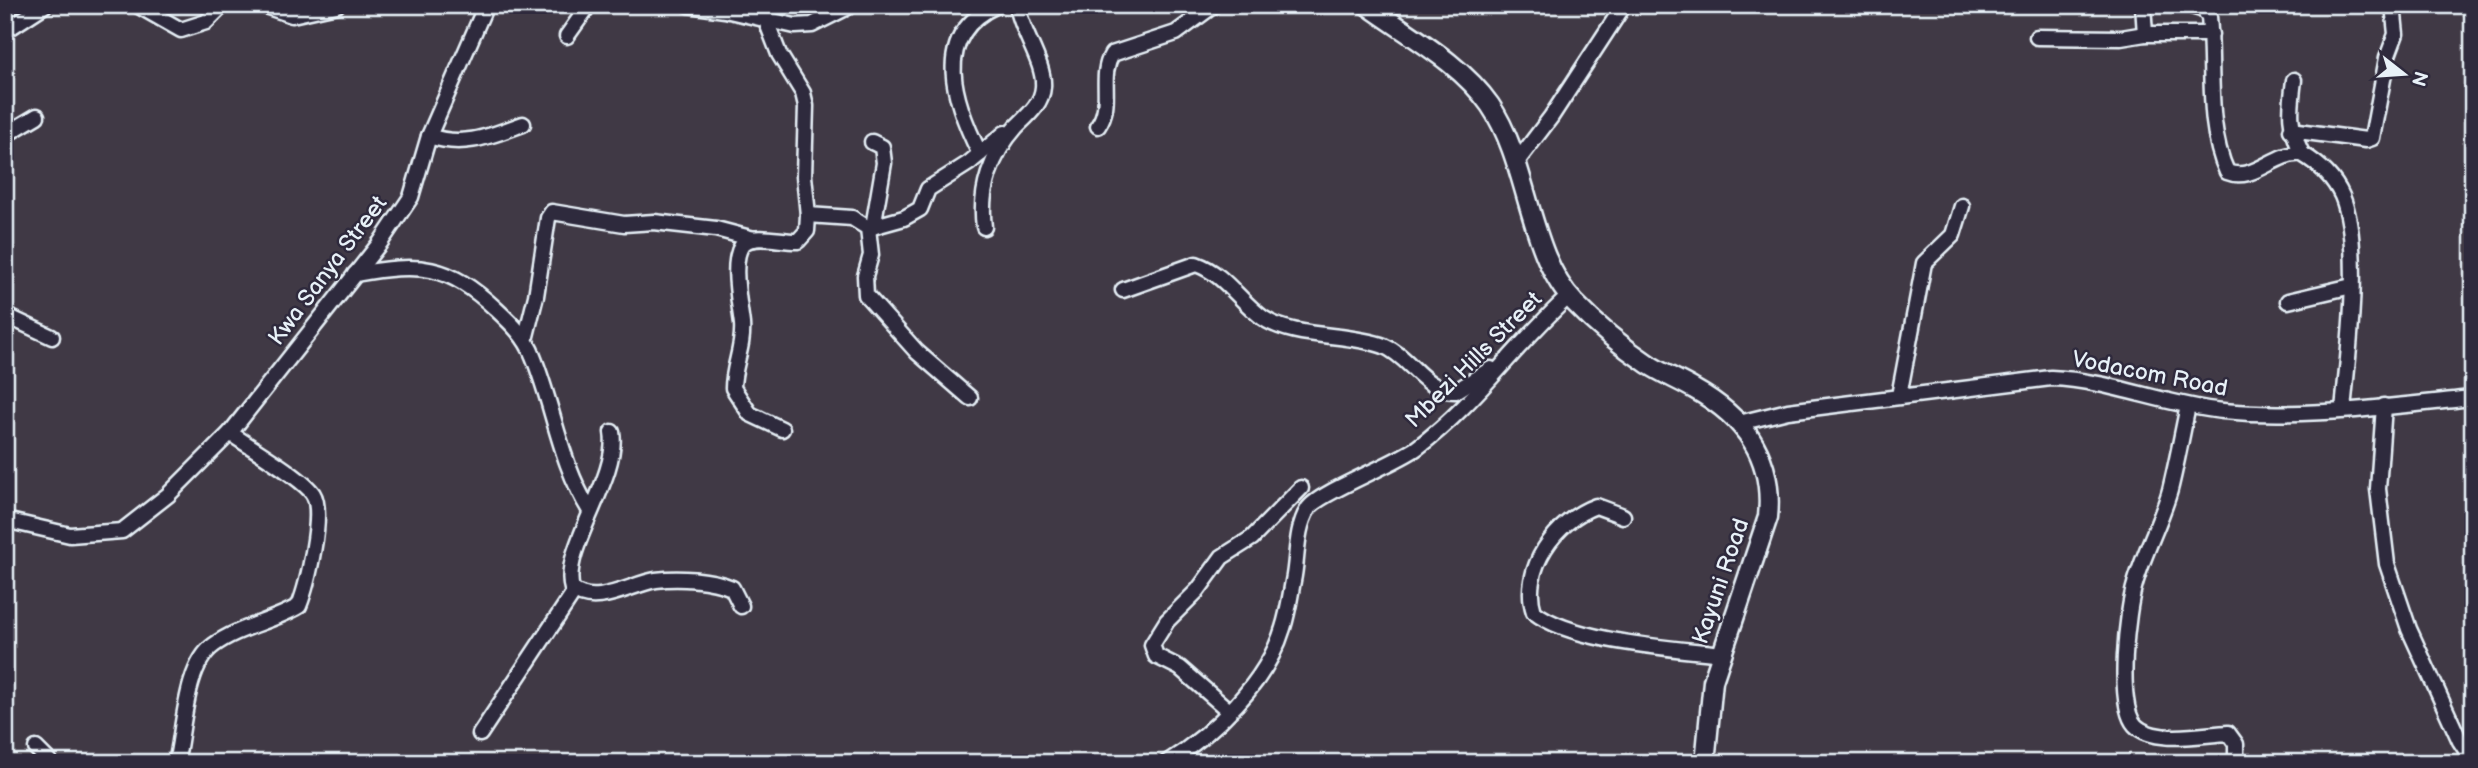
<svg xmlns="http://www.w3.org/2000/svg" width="2478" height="768" font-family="'Balsamiq Sans',sans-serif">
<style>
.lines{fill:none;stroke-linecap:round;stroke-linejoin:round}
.minor-casing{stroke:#e8f1f8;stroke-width:19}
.tertiary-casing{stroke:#e8f1f8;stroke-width:23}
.minor{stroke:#2f2a3d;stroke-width:14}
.tertiary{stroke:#2f2a3d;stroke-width:18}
.labels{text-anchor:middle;stroke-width:5;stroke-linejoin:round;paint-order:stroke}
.street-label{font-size:23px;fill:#e8f1f8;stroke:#2f2a3d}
</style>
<rect width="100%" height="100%" fill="#403945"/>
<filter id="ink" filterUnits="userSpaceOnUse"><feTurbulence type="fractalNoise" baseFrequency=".0143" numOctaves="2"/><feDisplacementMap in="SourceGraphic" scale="14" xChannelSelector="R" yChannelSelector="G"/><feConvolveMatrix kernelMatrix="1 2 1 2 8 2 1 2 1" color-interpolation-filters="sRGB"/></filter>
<g filter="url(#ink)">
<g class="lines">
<defs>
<g id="minor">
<path d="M 137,5 L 181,30 L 206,22 L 223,5"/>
<path d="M 262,5 L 292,15 L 337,5"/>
<path d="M 688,5 L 725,10 L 795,26 L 812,25 L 852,5"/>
<path d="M 760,5 L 779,54 L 803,93 L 806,106 L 804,176 L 808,215 L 807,231 L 798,241 C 783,242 755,233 744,243 C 729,257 740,305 742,324 C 744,347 733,366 733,388 L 750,414 L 782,429"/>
<path d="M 2143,5 L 2145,34 L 2211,34"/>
<path d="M 2188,5 L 2204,10 L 2209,17 C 2214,66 2206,127 2227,172 C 2254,183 2275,151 2302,154 C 2319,164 2334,178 2342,196 C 2363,246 2348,355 2343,410"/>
<path d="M 5,31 L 45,5"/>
<path d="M 567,36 L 589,5"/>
<path d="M 2037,37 L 2121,38 L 2145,34"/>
<path d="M 2294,80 C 2290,112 2288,124 2302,154"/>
<path d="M 1098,126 C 1114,103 1098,77 1112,54 L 1176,33 L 1214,5"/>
<path d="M 2291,130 L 2366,140 L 2372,138 L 2387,58 L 2396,34 L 2393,5"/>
<path d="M 5,135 L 37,116"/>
<path d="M 429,136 C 464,148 490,136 523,124"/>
<path d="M 872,142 L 882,147 L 884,163 L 873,227"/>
<path d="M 980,154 C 955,104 929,36 997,5"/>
<path d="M 1516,163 L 1551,117 L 1624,5"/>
<path d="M 808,215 L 852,218 L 868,228 L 871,255 L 865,276 L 866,295 L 917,352 L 970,398"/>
<path d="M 984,227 C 979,190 991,155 1016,127 C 1027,116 1042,104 1043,87 C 1045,63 1021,32 1017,5"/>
<path d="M 868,228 L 904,218 L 920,209 L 928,189 L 969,163 L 1005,133"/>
<path d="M 355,274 C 420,263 447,263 497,310 C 511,323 526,337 533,356 C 554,408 560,463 590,511"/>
<path d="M 1123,290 L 1196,264 C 1225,274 1239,301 1263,318 C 1294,339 1349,333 1384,346 C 1411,357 1424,392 1456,391 L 1491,369"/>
<path d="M 2288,301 L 2352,286"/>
<path d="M 5,315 L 52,337"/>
<path d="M 525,340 L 536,296 L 548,218 L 552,212 L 624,224 L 654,222 L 716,229 L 754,239"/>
<path d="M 1899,396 L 1924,263 L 1953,235 L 1962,206"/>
<path d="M 2188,406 C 2182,434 2177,462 2170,490 C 2161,522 2144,552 2135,584 C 2127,610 2116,705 2135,725 C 2154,745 2204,734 2228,733 L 2236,744 L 2236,763"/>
<path d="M 2384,406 L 2378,489 L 2387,564 L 2409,629 L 2460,741 L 2473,761"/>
<path d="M 1739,423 L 1788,411 L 2051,378 C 2109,380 2164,405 2223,411 C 2305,419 2391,406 2473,398"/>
<path d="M 612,432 C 620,477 560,550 572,589 C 595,608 631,584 656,580 C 678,577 711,579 732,588 L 741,606"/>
<path d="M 1623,516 L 1596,506 C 1556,520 1520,570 1534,612 C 1572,642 1671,648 1721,654"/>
<path d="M 5,520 L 70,535 L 122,531 L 168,495 L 230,433 L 380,243 L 411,197 L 429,136 L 486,5"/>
<path d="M 1228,710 L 1180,668 L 1156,656 L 1152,645 L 1167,621 L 1198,590 L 1222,557 L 1252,538 L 1301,488"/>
<path d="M 480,734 L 574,592"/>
<path d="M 36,748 L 51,763"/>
<path d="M 176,763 C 184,730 185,665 214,645 C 238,627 272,622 299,606 C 307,586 325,512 313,494 C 303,478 248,446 230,433"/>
<path d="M 1166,763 C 1213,734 1267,682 1283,628 C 1288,613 1290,597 1293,581 C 1298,558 1295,530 1308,509 C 1317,493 1396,464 1418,447 C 1475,404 1516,344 1568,297"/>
</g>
<path id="tertiary" d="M 1367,5 C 1408,35 1460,62 1490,105 C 1529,162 1528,255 1575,303 C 1597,326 1621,346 1648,364 C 1663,374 1679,380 1694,389 C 1746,418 1774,458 1768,517 L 1713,681 L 1705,763"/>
</defs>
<use href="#minor" class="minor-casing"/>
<use href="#tertiary" class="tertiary-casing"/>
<use href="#minor" class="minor"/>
<use href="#tertiary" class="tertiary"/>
</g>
</g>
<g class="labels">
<g class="street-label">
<text transform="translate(327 270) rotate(-53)" y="8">Kwa Sanya Street</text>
<text transform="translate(1473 359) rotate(-45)" y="8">Mbezi Hills Street</text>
<text transform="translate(2150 373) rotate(11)" y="8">Vodacom Road</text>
<text transform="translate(1720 581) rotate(-71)" y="8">Kayuni Road</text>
</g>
</g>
<rect width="2478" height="768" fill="none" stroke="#2f2a3d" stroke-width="28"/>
<rect x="14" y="14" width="2450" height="740" fill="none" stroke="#e8f1f8" stroke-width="2.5" filter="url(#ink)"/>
<g transform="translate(2404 74) rotate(107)" stroke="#2f2a3d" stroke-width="5" paint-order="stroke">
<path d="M0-5L12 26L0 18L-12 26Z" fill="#e8f1f8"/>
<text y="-10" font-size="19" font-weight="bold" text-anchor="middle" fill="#e8f1f8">N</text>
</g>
</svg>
